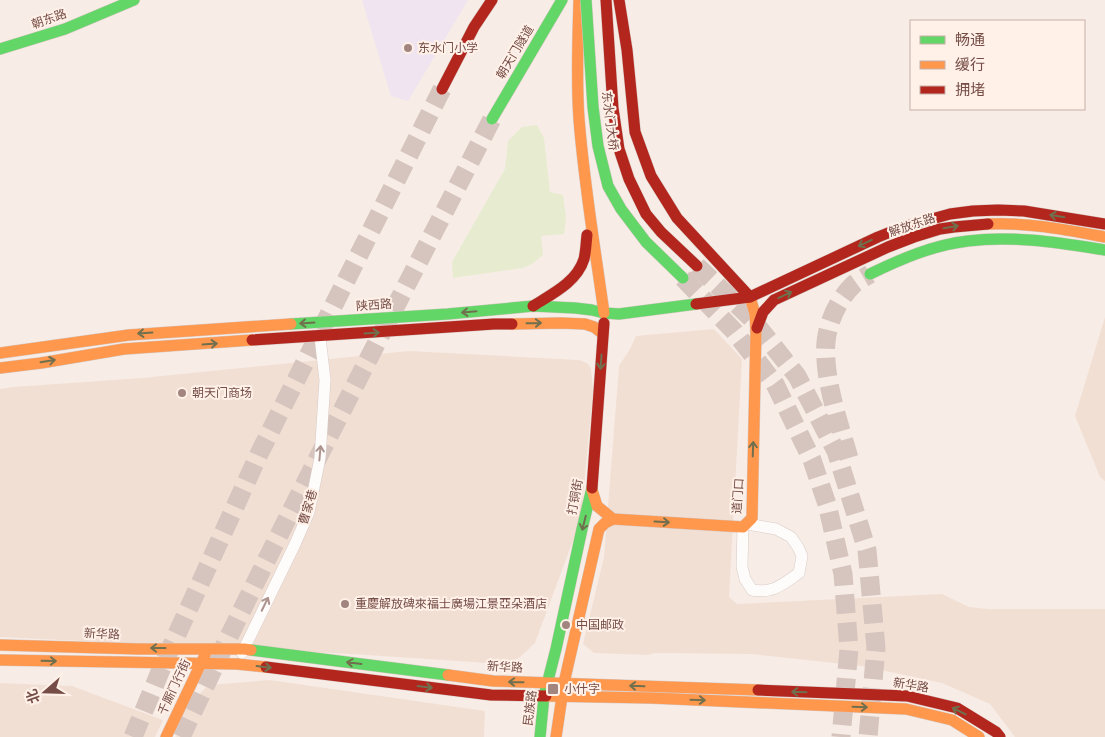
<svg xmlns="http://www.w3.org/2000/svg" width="1105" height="737" font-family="Manrope,'Noto Sans SC',sans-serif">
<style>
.residential{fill:#f2dfd4}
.education{fill:#efe4f0}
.green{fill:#e7ecd0}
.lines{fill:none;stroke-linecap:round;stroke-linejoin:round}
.primary-tunnel{stroke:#d6c5be;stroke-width:19;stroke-dasharray:19 9;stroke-linecap:butt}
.street-casing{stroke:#d8cac5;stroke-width:12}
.fast-casing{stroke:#d7c8c3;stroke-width:12}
.slow-casing{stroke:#d7c8c3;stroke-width:12}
.jam-casing{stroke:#d7c8c3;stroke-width:12}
.street{stroke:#fefcfb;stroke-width:11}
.fast{stroke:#63d668;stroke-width:11}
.slow{stroke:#ff974d;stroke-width:11}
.jam{stroke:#b3261e;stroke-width:11}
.fast-bridge-casing{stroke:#d5c7c3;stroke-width:12;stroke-linecap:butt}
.fast-bridge{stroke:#63d668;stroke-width:11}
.oneway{stroke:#706f4e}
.oneway2{stroke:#ac938e}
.poi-dot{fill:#a2857e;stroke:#fff1e8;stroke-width:2}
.labels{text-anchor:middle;stroke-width:4;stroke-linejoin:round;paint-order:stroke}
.street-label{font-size:12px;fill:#754d46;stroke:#fff1e8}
.poi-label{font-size:12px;fill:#754d46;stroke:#fff1e8;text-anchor:start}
</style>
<rect width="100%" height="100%" fill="#f7ede6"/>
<g class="residential">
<path d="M 1105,317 L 1105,481 L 1100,477 L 1075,416 Z"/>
<path d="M 714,329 L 742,359 L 729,597 L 737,604 L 942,594 L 969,607 L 988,609 L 1105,609 L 1105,737 L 1015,737 L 990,704 L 942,683 L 862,666 L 750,654 L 655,653 L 648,655 L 594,653 L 583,644 L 604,557 L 619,366 L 630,349 L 636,336 Z"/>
<path d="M 409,351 L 579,360 L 587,363 L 591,368 L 593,390 L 581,519 L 535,643 L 519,658 L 503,664 L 351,654 L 0,637 L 0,389 L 13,387 L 142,378 Z"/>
<path d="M 270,680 L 485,711 L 484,737 L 176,737 L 184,711 L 208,685 Z"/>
<path d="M 0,683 L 72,686 L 163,720 L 155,737 L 0,737 Z"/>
</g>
<path class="education" d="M 362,0 L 468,0 L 408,101 L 391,96 Z"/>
<path class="green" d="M 537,125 L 544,138 L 550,192 L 563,195 L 566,218 L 564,234 L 541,236 L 543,255 L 532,264 L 523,268 L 453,278 L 452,262 L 505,169 L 508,141 L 522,127 Z"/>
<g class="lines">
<g class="primary-tunnel">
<path d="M 697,266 L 751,318 L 797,376 L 836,451 L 867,550 L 876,648 L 868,737"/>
<path d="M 683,278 L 734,331 L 775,384 L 812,460 L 827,504 L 843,574 L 849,649 L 841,737"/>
<path d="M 849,458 C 839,423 823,378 826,342 C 828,321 839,298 854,284 C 859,280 865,277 870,274"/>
<path d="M 133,737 L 162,667 L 259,454 L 442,89"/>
<path d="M 181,737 C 279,528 387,324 492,119"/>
</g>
<defs>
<g id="street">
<path d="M 743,527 L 742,567 L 745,579 L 752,590 C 773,594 783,584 799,573 L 802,556 L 798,547 L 791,537 L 776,529 L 747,524"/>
<path d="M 242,653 L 295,544 L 309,512 L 320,458 L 325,380 L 320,337"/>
</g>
<g id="fast">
<path d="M 0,49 L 65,29 L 134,0"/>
<path d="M 492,119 L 562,0"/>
<path d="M 870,274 C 901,259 933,245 968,241 C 1013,235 1060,243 1105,250"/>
<path d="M 291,324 L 448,314 L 533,306 L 575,308 L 592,310 L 604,313 L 619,314 L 696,304"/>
<path d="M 251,650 L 448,675"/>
<path d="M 540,737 L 544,696 L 556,649 L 582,529 L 592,488"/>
</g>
<g id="slow">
<path d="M 579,0 C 578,40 576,79 579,119 C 584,184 595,248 604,313"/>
<path d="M 988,224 C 1027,222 1067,230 1105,237"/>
<path d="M 512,324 L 561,323 L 585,324 L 594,327 L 603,334"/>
<path d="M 0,353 L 129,335 L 291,324"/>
<path d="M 0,368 L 41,363 L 124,349 L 252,340"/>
<path d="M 592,490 L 597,506 L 613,519 L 743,527 L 752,518 L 756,331 L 755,314 L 750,297"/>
<path d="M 0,645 L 139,649 L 244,649 L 251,650"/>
<path d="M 0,660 L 237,664 L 266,667"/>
<path d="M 448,675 L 493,681 L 758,690"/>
<path d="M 546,696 L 651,698 L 906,709 L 952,720 L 979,737"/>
<path d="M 166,737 L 205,655"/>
<path d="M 556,737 L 564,683 L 599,529 L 605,523 L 613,519"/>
</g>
<g id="jam">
<path d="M 606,0 L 613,108 L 619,149 L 629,179 L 646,214 L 661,232 L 697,266"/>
<path d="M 619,0 L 627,50 L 635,132 L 651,176 L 677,218 L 750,297"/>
<path d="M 442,89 L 474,27 L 492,0"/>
<path d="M 696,304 L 750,297 L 878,237 L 903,227 L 950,214 L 973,211 L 998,210 L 1024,211 L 1105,224"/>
<path d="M 533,306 C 552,294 577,282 584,259 C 586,251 586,243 587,235"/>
<path d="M 757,328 L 763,312 L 774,300 L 888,247 L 914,237 L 940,229 L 954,227 L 988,224"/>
<path d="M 252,340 L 494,324 L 512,324"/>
<path d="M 592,488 L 604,323"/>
<path d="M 266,667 L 491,695 L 546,696"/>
<path d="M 758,690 L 907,696 L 957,708 L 996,732 L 1000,737"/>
</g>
</defs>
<use href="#street" class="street-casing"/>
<use href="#fast" class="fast-casing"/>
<use href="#slow" class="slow-casing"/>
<use href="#jam" class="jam-casing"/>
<use href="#street" class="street"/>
<use href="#fast" class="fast"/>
<use href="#slow" class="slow"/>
<use href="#jam" class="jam"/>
<defs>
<path id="fast-bridge" d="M 586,0 L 593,107 L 598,146 L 608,186 L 621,209 L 646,242 L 683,278"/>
</defs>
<use href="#fast-bridge" class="fast-bridge-casing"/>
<use href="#fast-bridge" class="fast-bridge"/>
</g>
<defs><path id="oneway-shaft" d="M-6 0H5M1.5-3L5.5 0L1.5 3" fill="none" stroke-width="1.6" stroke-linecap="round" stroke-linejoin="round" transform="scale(1.25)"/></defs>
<g class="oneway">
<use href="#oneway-shaft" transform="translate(1057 216) rotate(-171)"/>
<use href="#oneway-shaft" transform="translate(951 227) rotate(-10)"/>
<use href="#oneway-shaft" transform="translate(865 243) rotate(155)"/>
<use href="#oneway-shaft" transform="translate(785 295) rotate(-25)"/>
<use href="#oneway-shaft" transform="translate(469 312) rotate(175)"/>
<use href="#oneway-shaft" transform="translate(307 323) rotate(176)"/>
<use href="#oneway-shaft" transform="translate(534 323) rotate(-1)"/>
<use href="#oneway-shaft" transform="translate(145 333) rotate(176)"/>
<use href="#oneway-shaft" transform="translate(372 333) rotate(-4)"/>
<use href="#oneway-shaft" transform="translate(210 344) rotate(-4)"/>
<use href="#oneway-shaft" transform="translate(48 361) rotate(-9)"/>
<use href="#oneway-shaft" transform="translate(601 362) rotate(94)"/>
<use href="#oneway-shaft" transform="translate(753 449) rotate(-88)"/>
<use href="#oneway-shaft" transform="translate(662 522) rotate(3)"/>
<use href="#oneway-shaft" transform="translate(584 523) rotate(104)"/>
<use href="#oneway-shaft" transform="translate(158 648) rotate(180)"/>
<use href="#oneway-shaft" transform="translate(49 661) rotate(1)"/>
<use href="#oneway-shaft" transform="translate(354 663) rotate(-173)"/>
<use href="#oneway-shaft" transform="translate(264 667) rotate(7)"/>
<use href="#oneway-shaft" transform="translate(516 682) rotate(-179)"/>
<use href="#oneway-shaft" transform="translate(637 686) rotate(-178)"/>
<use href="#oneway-shaft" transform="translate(425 687) rotate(7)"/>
<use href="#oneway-shaft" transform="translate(799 692) rotate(-178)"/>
<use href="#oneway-shaft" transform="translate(698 700) rotate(2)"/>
<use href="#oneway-shaft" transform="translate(860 707) rotate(2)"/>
<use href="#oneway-shaft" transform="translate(959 711) rotate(-154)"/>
</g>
<g class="oneway2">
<use href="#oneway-shaft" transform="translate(320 453) rotate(-85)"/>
<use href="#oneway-shaft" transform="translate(265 604) rotate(-64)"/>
</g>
<g class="poi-dot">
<circle cx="408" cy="48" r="5"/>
<circle cx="182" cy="393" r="5"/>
<circle cx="345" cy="604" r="5"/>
<circle cx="566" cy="625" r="5"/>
<rect x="547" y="683" width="12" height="12" rx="2.5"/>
</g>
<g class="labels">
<g class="street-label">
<text transform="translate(49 19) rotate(-19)" y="4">朝东路</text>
<text transform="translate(515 52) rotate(-59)" y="4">朝天门隧道</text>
<text transform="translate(610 121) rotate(83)" y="4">东水门大桥</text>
<text transform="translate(912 225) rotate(-19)" y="4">解放东路</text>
<text transform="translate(374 305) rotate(-4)" y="4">陕西路</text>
<text transform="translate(738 496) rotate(-86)" y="4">道门口</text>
<text transform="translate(575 497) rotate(-79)" y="4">打铜街</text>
<text transform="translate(308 507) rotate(-73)" y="4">曹家巷</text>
<text transform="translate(102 634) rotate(2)" y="4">新华路</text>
<text transform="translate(505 667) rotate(3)" y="4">新华路</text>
<text transform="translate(911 685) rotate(9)" y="4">新华路</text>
<text transform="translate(174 687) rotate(-65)" y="4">千厮门行街</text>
<text transform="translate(530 708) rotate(-83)" y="4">民族路</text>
</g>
<g class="poi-label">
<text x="418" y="52">东水门小学</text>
<text x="192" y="397">朝天门商场</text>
<text x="355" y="608">重慶解放碑來福士廣場江景亞朵酒店</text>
<text x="576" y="629">中国邮政</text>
<text x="564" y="693">小什字</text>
</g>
</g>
<rect x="910" y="20" width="175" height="90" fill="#fff1e8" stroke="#c8afa7"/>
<rect x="920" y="36" width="25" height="8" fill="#63d668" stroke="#c8afa7"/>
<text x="955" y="45" font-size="15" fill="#754d46">畅通</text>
<rect x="920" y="61" width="25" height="8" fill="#ff974d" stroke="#c8afa7"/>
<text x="955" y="70" font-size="15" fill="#754d46">缓行</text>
<rect x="920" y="86" width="25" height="8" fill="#b3261e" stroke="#c8afa7"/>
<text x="955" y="95" font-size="15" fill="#754d46">拥堵</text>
<g transform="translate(45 692) rotate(250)" stroke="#fff1e8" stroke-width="4" paint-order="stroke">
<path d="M0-4L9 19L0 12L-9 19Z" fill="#754d46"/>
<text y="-8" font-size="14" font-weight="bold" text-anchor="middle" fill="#754d46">北</text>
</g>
</svg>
